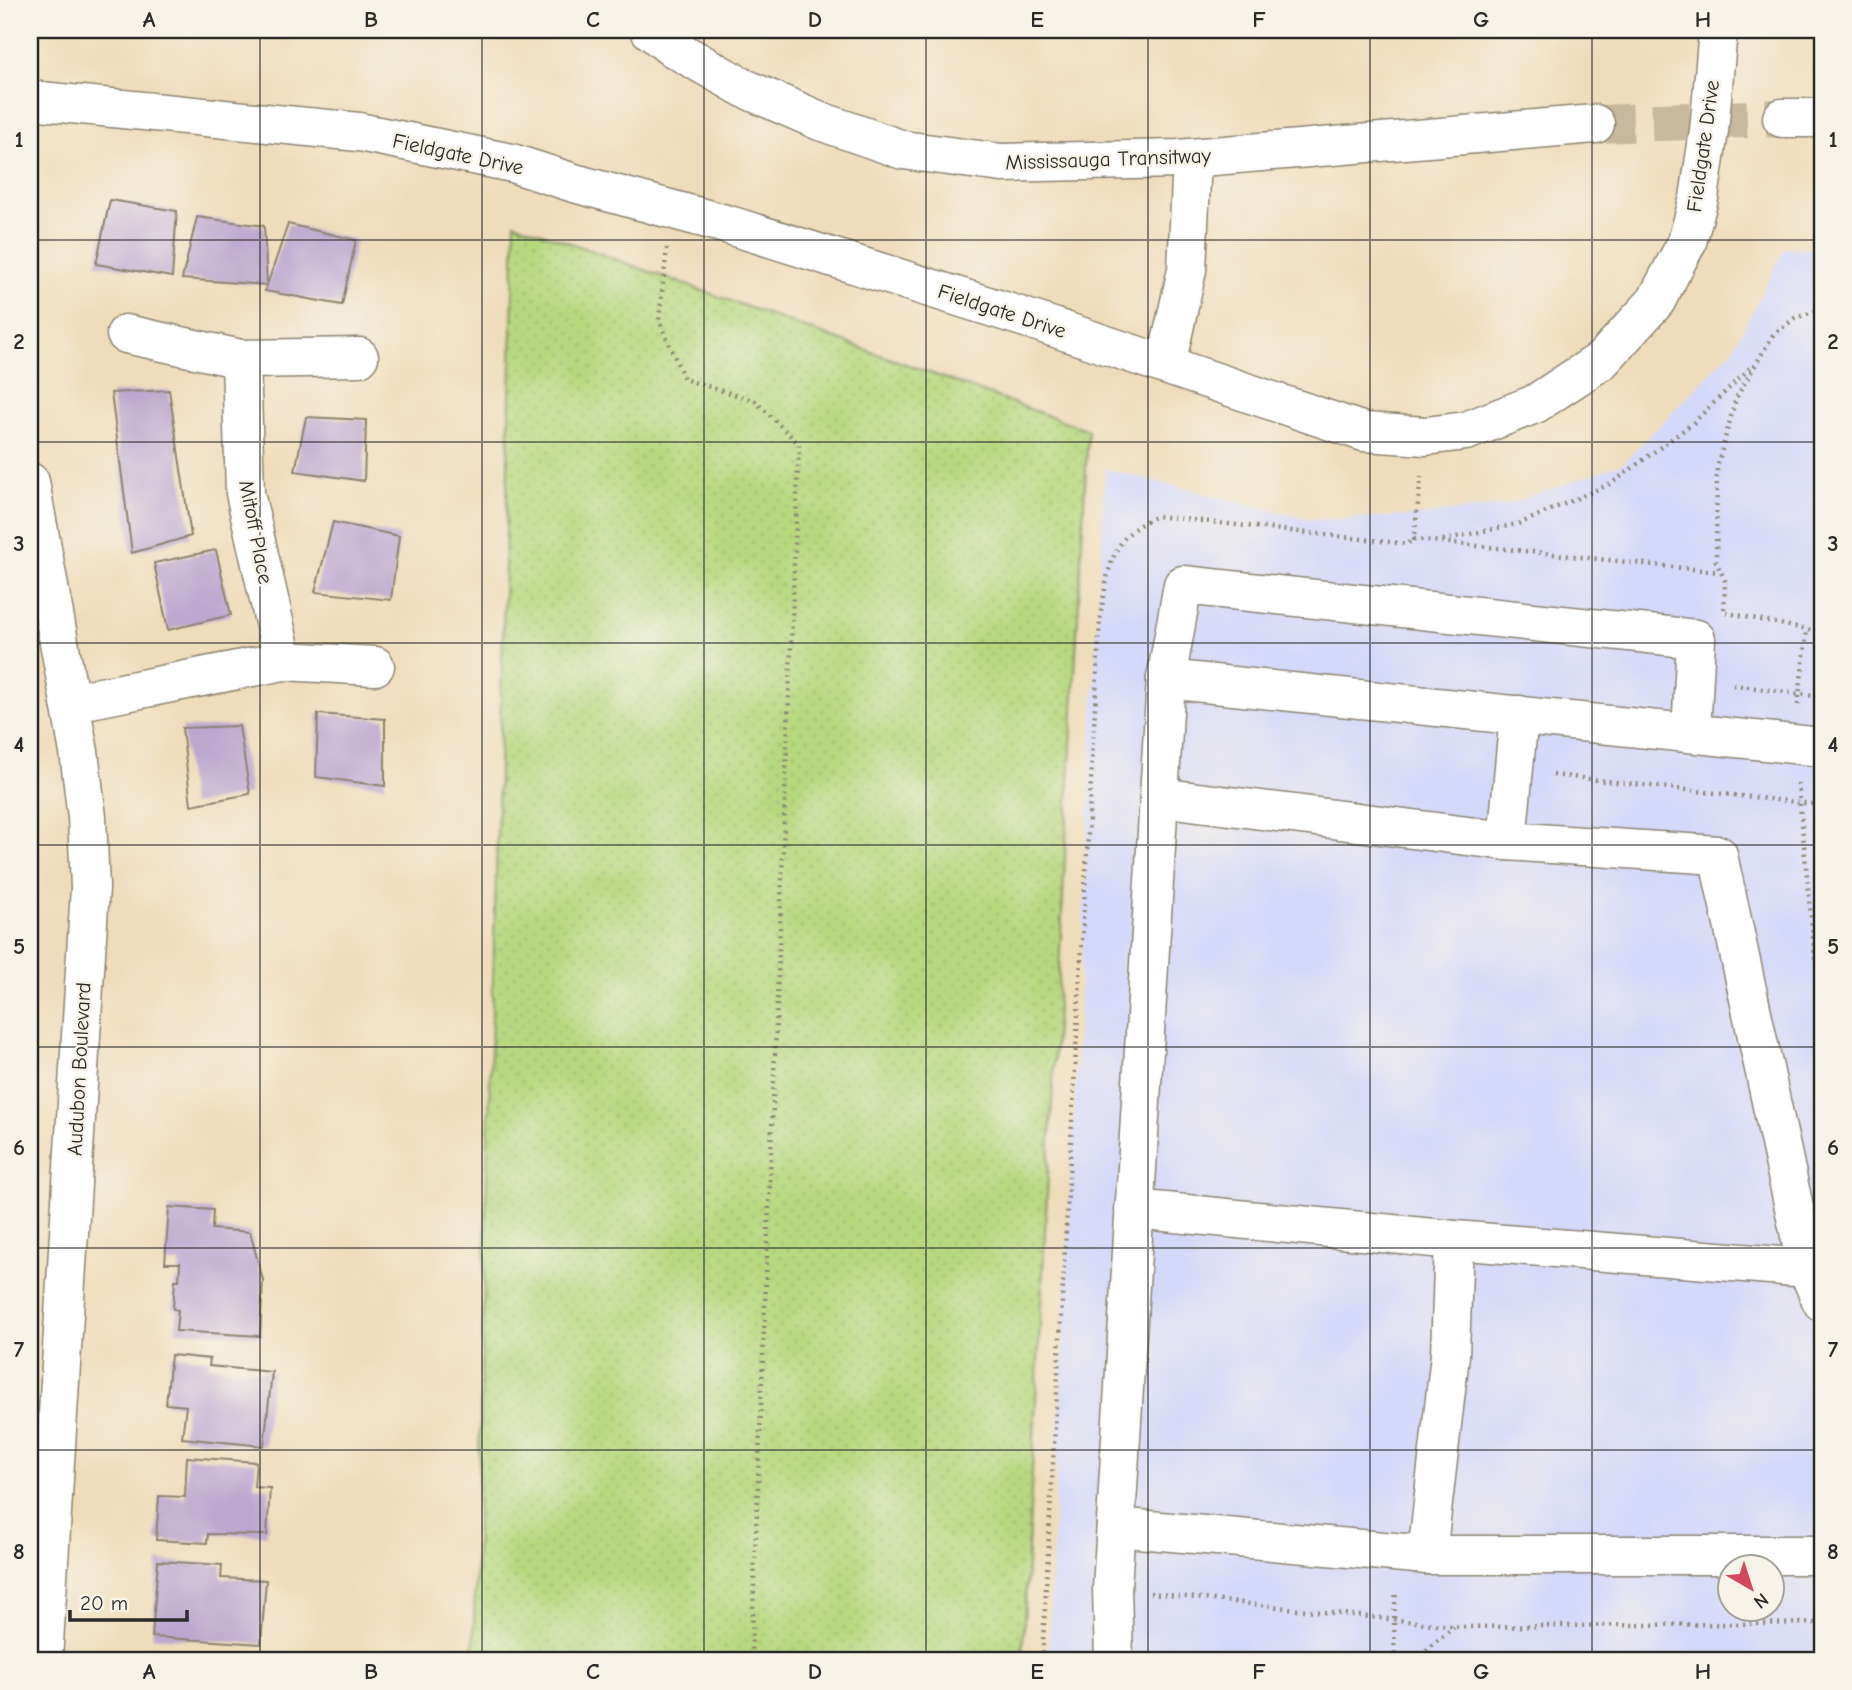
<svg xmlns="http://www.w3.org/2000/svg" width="1852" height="1690" font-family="'Comic Neue',sans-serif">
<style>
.built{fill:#d4d8f9;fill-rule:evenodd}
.grass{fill:url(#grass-dots);stroke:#728256;stroke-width:2}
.building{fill:#bca8cf}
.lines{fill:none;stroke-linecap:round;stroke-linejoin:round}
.minor-tunnel{stroke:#c7b99d;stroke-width:38;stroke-dasharray:38 19;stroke-linecap:butt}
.minor-casing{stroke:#8c8472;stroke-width:41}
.path{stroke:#8c8472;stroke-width:4.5;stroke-dasharray:2 5;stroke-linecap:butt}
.minor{stroke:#fff;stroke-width:38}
.grid{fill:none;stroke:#2b2b2b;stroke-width:2;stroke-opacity:0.55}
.labels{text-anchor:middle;stroke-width:5;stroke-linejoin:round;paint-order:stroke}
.street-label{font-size:21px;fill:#2b2b2b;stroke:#f7f3e8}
.neatline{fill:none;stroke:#2b2b2b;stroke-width:2.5}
.grid-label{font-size:23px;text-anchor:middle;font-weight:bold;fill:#2b2b2b}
</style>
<defs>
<pattern id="grass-dots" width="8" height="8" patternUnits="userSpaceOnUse" patternTransform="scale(1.75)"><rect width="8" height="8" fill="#b8d880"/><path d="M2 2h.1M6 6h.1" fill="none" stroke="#9eba6f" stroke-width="1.8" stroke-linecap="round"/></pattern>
</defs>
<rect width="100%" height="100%" fill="#f7f3e8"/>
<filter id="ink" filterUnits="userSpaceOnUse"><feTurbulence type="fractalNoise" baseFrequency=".0143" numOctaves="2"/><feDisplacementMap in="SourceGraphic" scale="14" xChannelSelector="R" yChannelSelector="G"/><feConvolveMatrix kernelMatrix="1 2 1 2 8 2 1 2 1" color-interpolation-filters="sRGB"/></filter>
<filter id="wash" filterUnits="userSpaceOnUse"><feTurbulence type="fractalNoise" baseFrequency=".00686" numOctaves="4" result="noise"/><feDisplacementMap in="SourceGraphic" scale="28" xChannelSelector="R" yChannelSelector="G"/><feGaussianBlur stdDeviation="1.57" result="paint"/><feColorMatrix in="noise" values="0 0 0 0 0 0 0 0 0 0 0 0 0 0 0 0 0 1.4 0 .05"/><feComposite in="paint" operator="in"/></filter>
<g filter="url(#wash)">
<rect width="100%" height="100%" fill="#eeddba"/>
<path class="built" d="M 1785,248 L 1822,249 L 1822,1660 L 1051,1660 L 1048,1653 L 1105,469 L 1312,520 L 1420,516 L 1509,504 L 1623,463 L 1733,349 ZM 1730,1568 L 1772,1568 L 1772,1610 L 1730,1610 Z"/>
<path class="grass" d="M 515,223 L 1088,430 L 1022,1660 L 473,1660 Z"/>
<g id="blocks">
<g class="building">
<path d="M 110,200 L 177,211 L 172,277 L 96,264 Z"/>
<path d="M 197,217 L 264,226 L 267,285 L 182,279 Z"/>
<path d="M 288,224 L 356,240 L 342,305 L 265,291 Z"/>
<path d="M 169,390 L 191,536 L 132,553 L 111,393 Z"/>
<path d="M 306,417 L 366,420 L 364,481 L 295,471 Z"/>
<path d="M 333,522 L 399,536 L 391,600 L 315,592 Z"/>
<path d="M 216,550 L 231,615 L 168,630 L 154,563 Z"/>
<path d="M 318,714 L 385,719 L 385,786 L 316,777 Z"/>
<path d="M 239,726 L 250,794 L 191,805 L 182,728 Z"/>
<path d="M 169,1207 L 213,1210 L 212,1229 L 250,1232 L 263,1280 L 260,1336 L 176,1331 L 178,1310 L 173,1309 L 175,1280 L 179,1280 L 180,1263 L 165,1263 Z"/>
<path d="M 171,1355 L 210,1359 L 209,1366 L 272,1372 L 264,1446 L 182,1438 L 186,1406 L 166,1404 Z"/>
<path d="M 187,1457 L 256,1462 L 254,1487 L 270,1488 L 267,1535 L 208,1534 L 207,1543 L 156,1540 L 159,1496 L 185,1497 Z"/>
<path d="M 158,1561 L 222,1565 L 221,1578 L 266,1580 L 261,1644 L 152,1637 Z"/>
<path d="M 150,1654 L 200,1658 L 200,1660 L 150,1660 Z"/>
</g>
</g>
</g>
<g filter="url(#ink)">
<use href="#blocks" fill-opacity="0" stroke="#8c8472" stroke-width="2"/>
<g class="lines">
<path class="minor-tunnel" d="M 1595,124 L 1782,118"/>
<defs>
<g id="minor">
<path d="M 650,30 L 670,46 L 744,88 L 820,121 L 903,150 L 1002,163 L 1178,159 L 1595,124"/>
<path d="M 30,100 L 359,132 L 512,163 L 574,183 L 729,225 L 1026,318 L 1364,432 L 1426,436 L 1466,431 L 1535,404 L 1602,360 L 1656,301 L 1687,242 L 1699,198 L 1709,131 L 1718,30"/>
<path d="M 1782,118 L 1822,118"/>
<path d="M 126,334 L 241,359 L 359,357"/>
<path d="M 241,359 L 245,493 L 283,661"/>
<path d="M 1166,365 L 1187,270 L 1192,158"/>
<path d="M 30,482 L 79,752 L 87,817 L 90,888 L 43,1660"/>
<path d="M 1166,679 L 1183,585 L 1696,639 L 1691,732"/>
<path d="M 70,703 L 283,661 L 375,666"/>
<path d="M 1519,715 L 1507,841 L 1718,855 L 1807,1268 L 1822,1302"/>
<path d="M 1159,797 L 1507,841"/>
<path d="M 1134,1209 L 1454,1240 L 1807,1268 L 1822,1266"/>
<path d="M 1116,1527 L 1427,1555 L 1822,1555"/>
<path d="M 1427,1555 L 1450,1355 L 1454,1240"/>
<path d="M 1114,1660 L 1112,1589 L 1166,679 L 1822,747"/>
</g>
</defs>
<use href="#minor" class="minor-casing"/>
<g class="path">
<path d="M 667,248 L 659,320 L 684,379 L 755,401 L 799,444 L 751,1660"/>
<path d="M 1822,309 L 1795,318 L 1773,335 L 1736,398 L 1717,468 L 1716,561 L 1725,581 L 1724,612 L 1822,633"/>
<path d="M 1421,476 L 1414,539 L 1719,572"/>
<path d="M 1443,540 L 1521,523 L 1612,483 L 1692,424 L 1752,366"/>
<path d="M 1733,685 L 1822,697"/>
<path d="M 1798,705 L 1807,629"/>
<path d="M 1553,775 L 1822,805"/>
<path d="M 1798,783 L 1815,959 L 1822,995"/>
<path d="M 1150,1593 L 1461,1627 L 1822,1623"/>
<path d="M 1422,1653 L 1430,1660"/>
<path d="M 1042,1660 L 1100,619 C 1108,573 1108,536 1157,516 L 1407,544 L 1414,539"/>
<path d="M 1395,1660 L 1394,1619 L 1396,1591"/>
<path d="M 1400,1660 L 1422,1653 L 1454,1627"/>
</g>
<use href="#minor" class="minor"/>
</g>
</g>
<path class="grid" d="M 260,30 L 260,1660M 482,30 L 482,1660M 704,30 L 704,1660M 926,30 L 926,1660M 1148,30 L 1148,1660M 1370,30 L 1370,1660M 1592,30 L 1592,1660M 30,240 L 1822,240M 30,442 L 1822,442M 30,643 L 1822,643M 30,845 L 1822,845M 30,1047 L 1822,1047M 30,1248 L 1822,1248M 30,1450 L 1822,1450"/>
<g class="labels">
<g class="street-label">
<text transform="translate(1703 146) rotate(-82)" y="7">Fieldgate Drive</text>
<text transform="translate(458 154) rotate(12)" y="7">Fieldgate Drive</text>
<text transform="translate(1108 159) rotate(-2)" y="7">Mississauga Transitway</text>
<text transform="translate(1002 311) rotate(18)" y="7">Fieldgate Drive</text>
<text transform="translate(256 532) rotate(79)" y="7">Mitoff Place</text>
<text transform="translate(79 1069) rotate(-87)" y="7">Audubon Boulevard</text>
</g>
</g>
<rect width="1852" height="1690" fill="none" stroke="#f7f3e8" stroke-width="77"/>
<g transform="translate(1751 1588) rotate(141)"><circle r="33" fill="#f7f3e8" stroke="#a5a39c" stroke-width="2"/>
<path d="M0-5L12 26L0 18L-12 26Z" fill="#d1495b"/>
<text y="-10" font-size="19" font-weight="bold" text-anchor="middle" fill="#2b2b2b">N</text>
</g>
<path d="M70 1610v10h117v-10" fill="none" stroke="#2b2b2b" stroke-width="3.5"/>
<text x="80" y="1610" font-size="21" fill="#2b2b2b" stroke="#f7f3e8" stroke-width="5" paint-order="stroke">20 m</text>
<rect x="38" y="38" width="1776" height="1614" class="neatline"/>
<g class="grid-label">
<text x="149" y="27">A</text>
<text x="371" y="27">B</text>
<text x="593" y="27">C</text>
<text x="815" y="27">D</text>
<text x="1037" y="27">E</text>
<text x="1259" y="27">F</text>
<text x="1481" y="27">G</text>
<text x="1703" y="27">H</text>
<text x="19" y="147">1</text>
<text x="1833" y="147">1</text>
<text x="19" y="349">2</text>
<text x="1833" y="349">2</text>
<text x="19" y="551">3</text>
<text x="1833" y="551">3</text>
<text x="19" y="752">4</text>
<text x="1833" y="752">4</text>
<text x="19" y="954">5</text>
<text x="1833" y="954">5</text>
<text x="19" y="1155">6</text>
<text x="1833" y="1155">6</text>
<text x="19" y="1357">7</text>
<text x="1833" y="1357">7</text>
<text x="19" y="1559">8</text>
<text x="1833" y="1559">8</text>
<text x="149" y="1679">A</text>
<text x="371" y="1679">B</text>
<text x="593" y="1679">C</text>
<text x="815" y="1679">D</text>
<text x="1037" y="1679">E</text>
<text x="1259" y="1679">F</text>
<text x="1481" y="1679">G</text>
<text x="1703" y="1679">H</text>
</g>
</svg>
